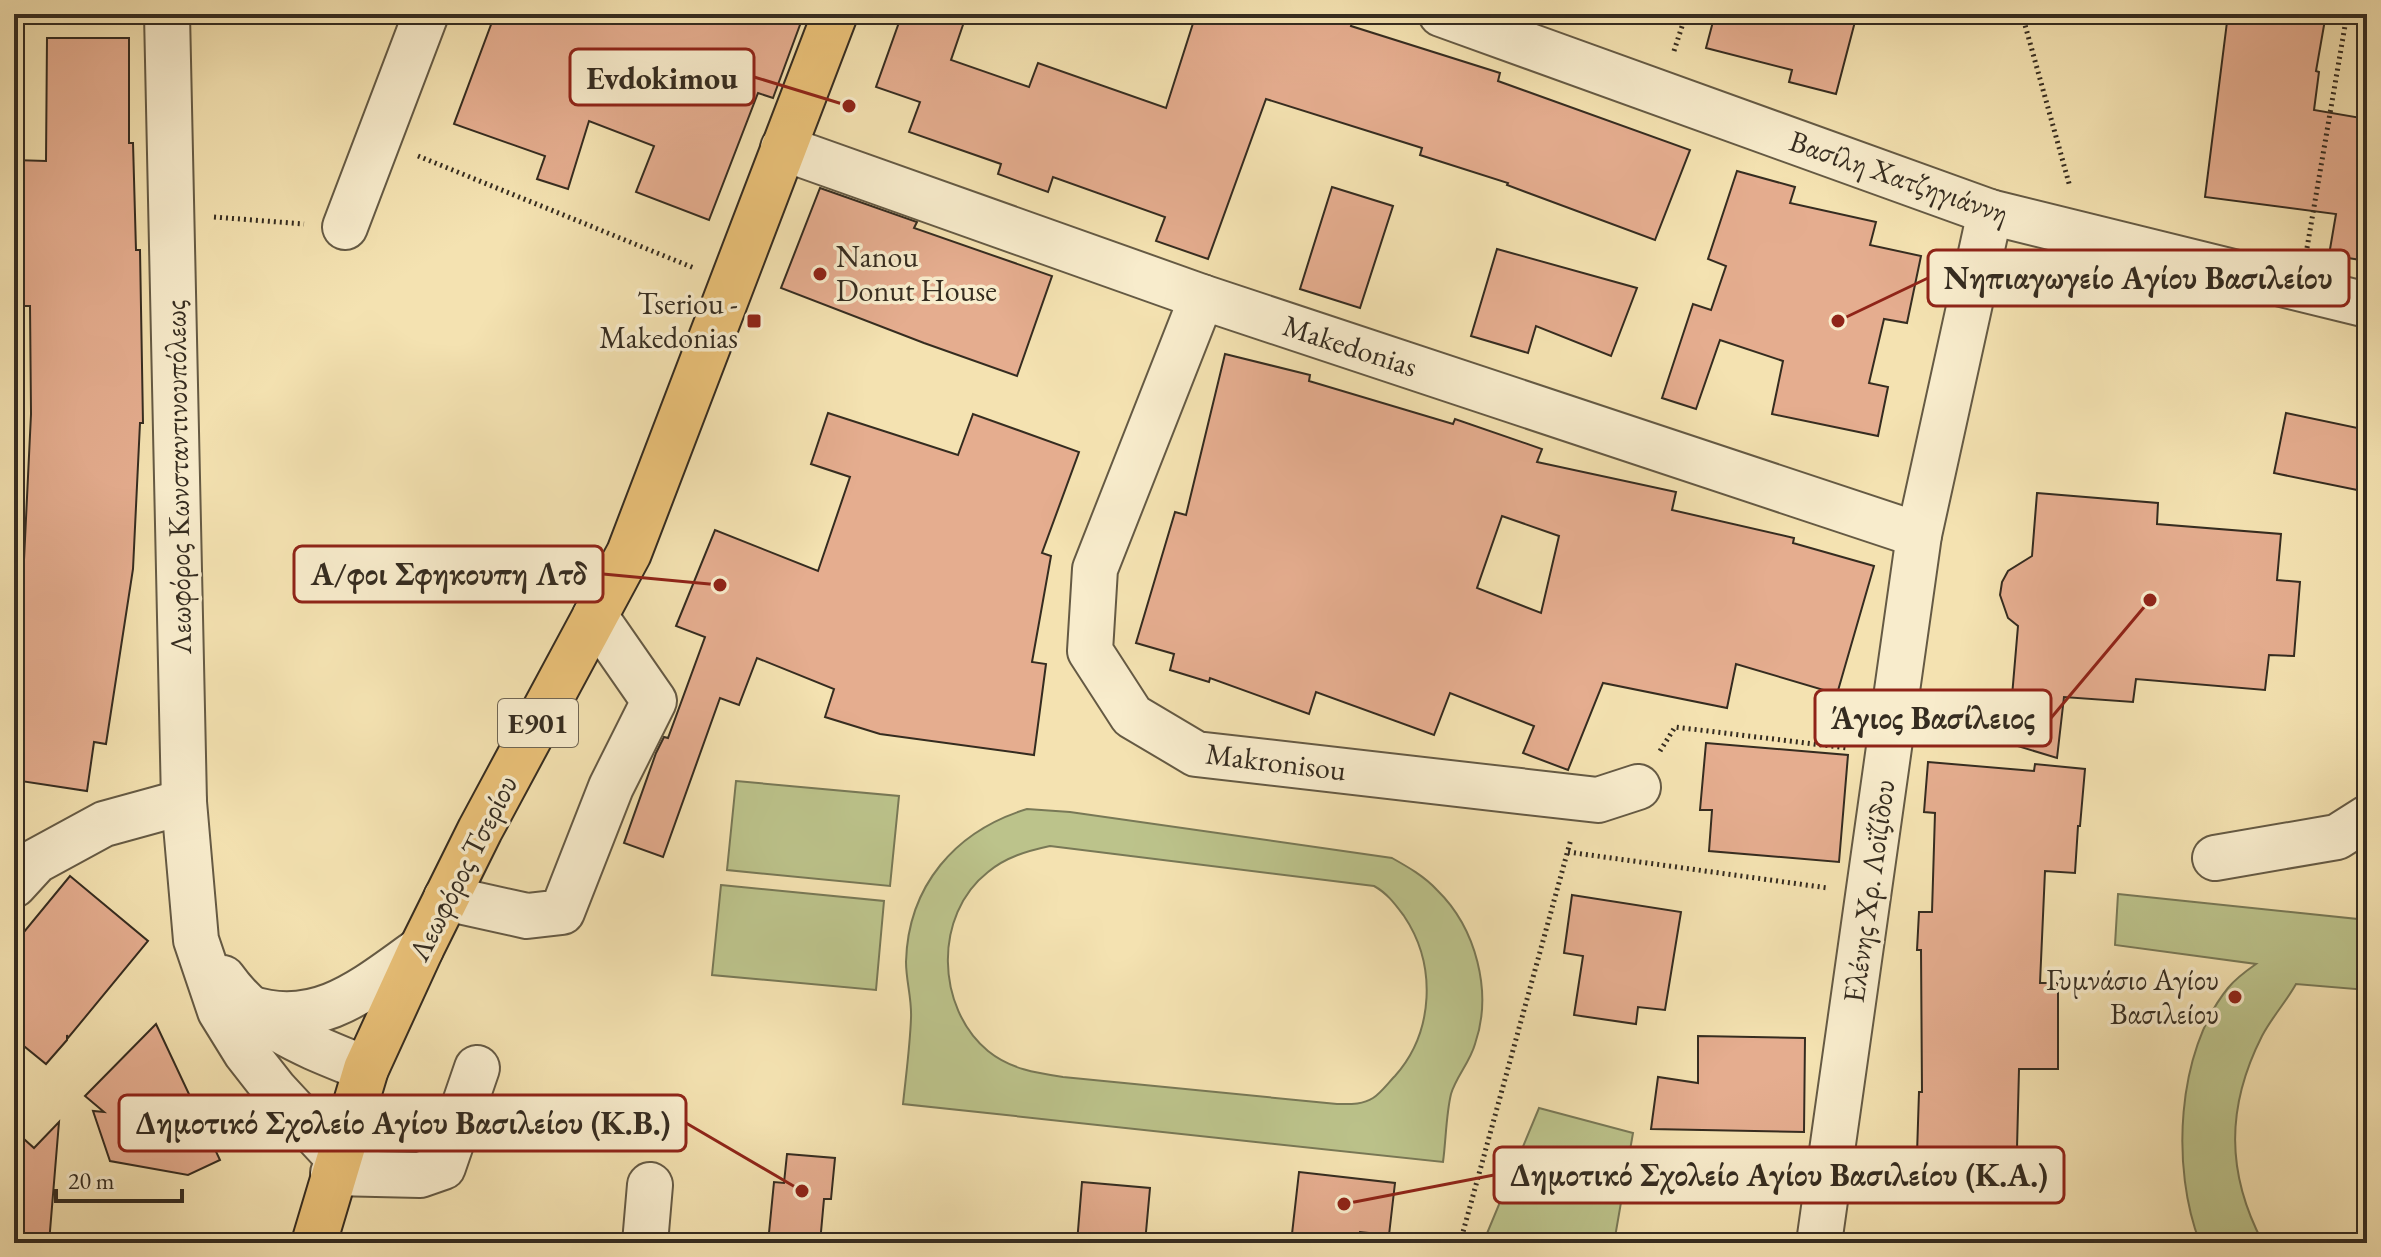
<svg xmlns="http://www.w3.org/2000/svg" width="2381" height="1257" font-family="'EB Garamond',serif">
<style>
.green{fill:#bcc38b;stroke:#787856;stroke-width:2;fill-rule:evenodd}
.building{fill:#e5ad8f;stroke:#352c20;stroke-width:2;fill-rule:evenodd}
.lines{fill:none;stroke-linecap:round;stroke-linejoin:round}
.minor-casing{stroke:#655a44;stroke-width:48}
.major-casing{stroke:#352c20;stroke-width:48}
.path{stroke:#352c20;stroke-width:5;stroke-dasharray:2 4;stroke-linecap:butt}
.minor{stroke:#f8eccc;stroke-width:44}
.major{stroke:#eac178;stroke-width:44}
.poi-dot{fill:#8f2418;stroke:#f8eccc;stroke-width:3}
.labels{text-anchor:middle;stroke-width:7;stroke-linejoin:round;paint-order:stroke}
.shield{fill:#f8eccc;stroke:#706654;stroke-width:2}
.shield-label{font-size:28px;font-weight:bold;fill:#352c20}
.street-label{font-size:30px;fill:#352c20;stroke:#f8eccc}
.poi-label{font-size:30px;fill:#352c20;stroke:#f8eccc;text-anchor:end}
.leader{fill:none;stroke:#8f2418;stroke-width:3}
.callout-dot{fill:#8f2418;stroke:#f8eccc;stroke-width:3}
.callout{fill:#f8eccc;stroke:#8f2418;stroke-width:3}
.callout-label{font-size:32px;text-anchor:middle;font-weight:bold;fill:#352c20}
</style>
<rect width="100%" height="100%" fill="#f4e2b1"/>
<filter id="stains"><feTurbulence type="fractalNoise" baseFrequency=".0025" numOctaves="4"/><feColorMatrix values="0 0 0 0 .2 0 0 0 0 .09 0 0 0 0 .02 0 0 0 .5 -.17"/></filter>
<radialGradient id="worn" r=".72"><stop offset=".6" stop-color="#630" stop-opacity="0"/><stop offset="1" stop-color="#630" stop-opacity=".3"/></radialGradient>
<g class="green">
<path d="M 736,781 L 899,796 L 890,886 L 727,870 Z"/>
<path d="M 1027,809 L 1070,812 L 1392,858 C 1408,867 1424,876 1437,890 C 1476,928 1493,992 1475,1044 C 1470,1062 1456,1077 1451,1094 C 1446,1115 1446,1140 1443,1162 L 903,1104 C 906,1075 910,1046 911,1018 C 912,999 906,981 906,962 C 908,886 955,831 1027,809 ZM 1050,846 L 1374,886 C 1387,893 1395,904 1404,916 C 1437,965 1434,1032 1395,1076 C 1388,1083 1381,1093 1373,1098 C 1362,1105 1349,1104 1337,1104 L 1063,1077 C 1036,1073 1010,1069 988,1051 C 936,1008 933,915 988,872 C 1006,857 1027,851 1050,846 Z"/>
<path d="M 721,885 L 884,901 L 876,990 L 712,975 Z"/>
<path d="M 2118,894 L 2367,920 L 2367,990 L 2296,984 C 2286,1002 2272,1017 2262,1036 C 2226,1107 2226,1173 2263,1243 L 2200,1243 C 2171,1169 2176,1052 2228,988 C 2236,978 2246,971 2256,964 L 2115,945 Z"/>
<path d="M 1539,1108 L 1633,1133 L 1614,1243 L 1483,1243 Z"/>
</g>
<g class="building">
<path d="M 495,14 L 804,14 L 773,98 L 758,93 L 709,220 L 636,192 L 654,146 L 589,121 L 568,189 L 537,179 L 545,156 L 454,124 Z"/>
<path d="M 902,14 L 940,14 L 964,22 L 951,60 L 1029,87 L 1038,63 L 1166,108 L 1196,14 L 1355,14 L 1351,26 L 1500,73 L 1498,81 L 1690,150 L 1655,240 L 1507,185 L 1508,183 L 1420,155 L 1422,148 L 1266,99 L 1208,259 L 1156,241 L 1165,217 L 1053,177 L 1048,192 L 998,174 L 1001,164 L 909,132 L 920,102 L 876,87 Z"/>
<path d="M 1715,14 L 1857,14 L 1836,94 L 1789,82 L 1792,70 L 1706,48 Z"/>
<path d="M 2228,14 L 2326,14 L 2316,71 L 2319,72 L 2314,110 L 2367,119 L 2367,261 L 2329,255 L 2336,214 L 2205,197 Z"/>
<path d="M 47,38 L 129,38 L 129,143 L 133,143 L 136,250 L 140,250 L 143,423 L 140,423 L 133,569 L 106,744 L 94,742 L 87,791 L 14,780 L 14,558 L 24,560 L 31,414 L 30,306 L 14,306 L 14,160 L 46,161 Z"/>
<path d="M 1737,171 L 1795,187 L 1790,203 L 1876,222 L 1870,245 L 1921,256 L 1907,323 L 1884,319 L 1869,383 L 1888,387 L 1878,436 L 1772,414 L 1783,361 L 1720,340 L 1696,409 L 1662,398 L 1693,304 L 1711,310 L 1726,266 L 1708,259 Z"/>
<path d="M 1332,187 L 1393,206 L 1360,308 L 1300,289 Z"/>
<path d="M 820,188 L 917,222 L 914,228 L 1052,276 L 1017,376 L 924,343 L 781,288 Z"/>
<path d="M 1497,249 L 1637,288 L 1611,356 L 1536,326 L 1528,353 L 1471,336 Z"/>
<path d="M 1225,354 L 1310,375 L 1309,381 L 1453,424 L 1455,419 L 1542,449 L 1537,462 L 1676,492 L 1672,510 L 1794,538 L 1793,543 L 1874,566 L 1837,694 L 1736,664 L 1727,708 L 1603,683 L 1568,770 L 1523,753 L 1534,726 L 1450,693 L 1434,735 L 1316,692 L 1309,714 L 1210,678 L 1209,682 L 1170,670 L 1174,654 L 1136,643 L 1175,512 L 1186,515 ZM 1502,516 L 1559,536 L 1541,613 L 1477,588 Z"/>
<path d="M 828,413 L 958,455 L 973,414 L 1079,452 L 1042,553 L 1051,556 L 1032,662 L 1046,664 L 1034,755 L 880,734 L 825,717 L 834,689 L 757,658 L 739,705 L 720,698 L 663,857 L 624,843 L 656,753 L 664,737 L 668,738 L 705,637 L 676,626 L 715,530 L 818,571 L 850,477 L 811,464 Z"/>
<path d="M 2286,413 L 2367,430 L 2367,492 L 2274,473 Z"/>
<path d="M 2037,493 L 2158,503 L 2157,524 L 2281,534 L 2277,580 L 2300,582 L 2294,656 L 2269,655 L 2265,690 L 2136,679 L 2133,702 L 2064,697 L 2057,758 L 2008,743 L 2018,626 L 2008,618 L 2000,595 L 2002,582 L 2008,571 L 2032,556 Z"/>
<path d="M 1706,743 L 1848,755 L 1839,862 L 1709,851 L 1712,810 L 1700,810 Z"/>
<path d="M 1928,762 L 2034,771 L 2035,764 L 2085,769 L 2080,826 L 2078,826 L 2075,873 L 2045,871 L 2040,983 L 2058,983 L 2058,1069 L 2019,1069 L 2016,1188 L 1916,1185 L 1919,1092 L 1922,1092 L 1921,950 L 1917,950 L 1919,912 L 1932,912 L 1935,813 L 1924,812 Z"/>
<path d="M 70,876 L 148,941 L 68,1038 L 67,1035 L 67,1040 L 46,1064 L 14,1038 L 14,944 Z"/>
<path d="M 1572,895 L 1681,912 L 1665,1010 L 1638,1007 L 1636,1024 L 1574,1015 L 1583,956 L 1564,953 Z"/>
<path d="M 156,1024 L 220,1160 L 188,1175 L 110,1161 L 93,1111 L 104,1112 L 85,1096 Z"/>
<path d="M 1698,1036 L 1805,1038 L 1804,1132 L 1651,1129 L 1658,1077 L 1698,1083 Z"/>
<path d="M 59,1122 L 49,1243 L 14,1243 L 14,1130 L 34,1148 Z"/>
<path d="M 787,1154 L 835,1158 L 831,1199 L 824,1199 L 820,1243 L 768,1243 L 774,1182 L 784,1183 Z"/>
<path d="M 1299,1172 L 1395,1183 L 1389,1235 L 1360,1232 L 1359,1243 L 1291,1243 Z"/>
<path d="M 1082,1182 L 1150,1188 L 1145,1243 L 1077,1243 Z"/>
</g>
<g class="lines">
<defs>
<g id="minor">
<path d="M 167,14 L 184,802 L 196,940 L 220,1011 L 246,1053 L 275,1090 L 338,1158"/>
<path d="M 1441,14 L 1990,212 L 2367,305"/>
<path d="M 783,148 L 1202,297 L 1919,535"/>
<path d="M 345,227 L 426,14"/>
<path d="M 1202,297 L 1095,569 L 1090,651 L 1132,716 L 1196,754 L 1598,800 L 1638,787"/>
<path d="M 2215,858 L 2337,837 L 2367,818"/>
<path d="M 14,885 L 36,861 L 104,824 L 184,802"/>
<path d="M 446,898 L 527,916 L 562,912 L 611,787 L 654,701 L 595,616"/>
<path d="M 223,978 C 260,1030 310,1046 366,1069"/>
<path d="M 249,1008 C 319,1031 367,987 421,949"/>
<path d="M 333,1173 L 420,1175 L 443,1167 L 477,1068"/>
<path d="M 645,1243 L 650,1185"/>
<path d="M 1819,1243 L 1919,535 L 1990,212"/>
</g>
<path id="major" d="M 314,1243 L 366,1069 L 421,949 L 480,830 L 629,553 L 835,14"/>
</defs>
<use href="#minor" class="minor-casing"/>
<use href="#major" class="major-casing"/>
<g class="path">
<path d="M 2022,14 L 2070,187"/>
<path d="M 1674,51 L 1686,14"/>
<path d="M 418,156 L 694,268"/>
<path d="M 214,217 L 304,224"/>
<path d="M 2307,248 L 2347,14"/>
<path d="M 1660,751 L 1675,727 L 1847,748"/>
<path d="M 1568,852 L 1828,888"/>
<path d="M 1460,1243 L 1571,839"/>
</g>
<use href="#minor" class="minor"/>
<use href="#major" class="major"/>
</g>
<g class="poi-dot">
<circle cx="820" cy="274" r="8"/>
<rect x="746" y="313" width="16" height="16" rx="4"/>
<circle cx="2235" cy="997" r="8"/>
</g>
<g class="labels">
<rect class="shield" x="498" y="699" width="80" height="48" rx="6"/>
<g class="shield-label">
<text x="538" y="733">E901</text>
</g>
<g class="street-label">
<text transform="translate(1899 177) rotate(19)" y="10">Βασίλη Χατζηγιάννη</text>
<text transform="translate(1350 346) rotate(18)" y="10">Makedonias</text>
<text transform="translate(178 477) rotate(-91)" y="10">Λεωφόρος Κωνσταντινουπόλεως</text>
<text transform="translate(1276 762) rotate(7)" y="10">Makronisou</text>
<text transform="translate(463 868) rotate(-63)" y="10">Λεωφόρος Τσερίου</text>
<text transform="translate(1869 891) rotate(-82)" y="10">Ελένης Χρ. Λοϊζίδου</text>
</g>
<g class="poi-label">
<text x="836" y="267" text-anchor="start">Nanou<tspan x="836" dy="34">Donut House</tspan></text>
<text x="738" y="314">Tseriou -<tspan x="738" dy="34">Makedonias</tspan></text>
<text x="2219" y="990">Γυμνάσιο Αγίου<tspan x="2219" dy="34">Βασιλείου</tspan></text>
</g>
</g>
<path class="leader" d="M849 106L754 77M1838 321L1928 278M720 585L603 574M2150 600L2051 718M802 1191L686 1123M1344 1204L1494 1175"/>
<g class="callout-dot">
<circle cx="849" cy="106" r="8"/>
<circle cx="1838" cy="321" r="8"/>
<circle cx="720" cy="585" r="8"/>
<circle cx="2150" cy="600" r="8"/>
<circle cx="802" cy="1191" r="8"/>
<circle cx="1344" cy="1204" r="8"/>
</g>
<g class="callout">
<rect x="570" y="49" width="184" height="56" rx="8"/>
<rect x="1928" y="250" width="421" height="56" rx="8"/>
<rect x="294" y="546" width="309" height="56" rx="8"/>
<rect x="1815" y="690" width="236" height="56" rx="8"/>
<rect x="119" y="1095" width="567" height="56" rx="8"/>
<rect x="1494" y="1147" width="570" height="56" rx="8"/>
</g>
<g class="callout-label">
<text x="662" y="89">Evdokimou</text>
<text x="2138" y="289">Νηπιαγωγείο Αγίου Βασιλείου</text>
<text x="449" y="585">Α/φοι Σφηκουπη Λτδ</text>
<text x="1933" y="729">Άγιος Βασίλειος</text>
<text x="403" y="1134">Δημοτικό Σχολείο Αγίου Βασιλείου (Κ.Β.)</text>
<text x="1779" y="1186">Δημοτικό Σχολείο Αγίου Βασιλείου (Κ.Α.)</text>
</g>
<rect width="2381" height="1257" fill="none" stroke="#f4e2b1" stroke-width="48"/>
<rect x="16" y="16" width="2349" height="1225" fill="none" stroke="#352c20" stroke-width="4"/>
<rect x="24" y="24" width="2333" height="1209" fill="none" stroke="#352c20" stroke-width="2"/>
<path d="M56 1189v12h126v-12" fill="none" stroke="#352c20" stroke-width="4"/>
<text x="68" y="1189" font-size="24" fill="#352c20" stroke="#f8eccc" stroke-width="6" paint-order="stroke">20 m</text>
<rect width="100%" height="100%" filter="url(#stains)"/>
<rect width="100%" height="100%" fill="url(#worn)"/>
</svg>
